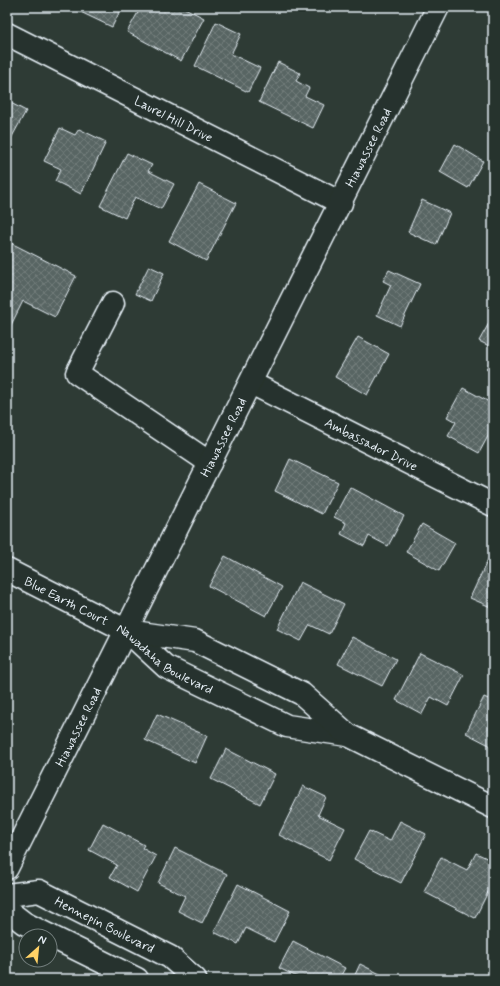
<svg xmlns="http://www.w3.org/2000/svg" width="500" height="986" font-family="Mynerve,sans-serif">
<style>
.building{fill:url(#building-cross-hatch);stroke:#e8f1f8}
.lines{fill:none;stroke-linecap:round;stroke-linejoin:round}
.minor-casing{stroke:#e8f1f8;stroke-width:25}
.major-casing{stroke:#e8f1f8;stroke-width:25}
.minor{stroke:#26332d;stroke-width:22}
.major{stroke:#26332d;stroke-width:22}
.labels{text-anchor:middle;stroke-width:3;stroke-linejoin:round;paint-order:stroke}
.street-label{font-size:13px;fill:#e8f1f8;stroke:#26332d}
</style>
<defs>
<pattern id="building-cross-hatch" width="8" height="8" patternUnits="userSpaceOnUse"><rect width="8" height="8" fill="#596563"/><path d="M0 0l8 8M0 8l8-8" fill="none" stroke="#717c7a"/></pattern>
</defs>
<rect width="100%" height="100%" fill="#2e3b35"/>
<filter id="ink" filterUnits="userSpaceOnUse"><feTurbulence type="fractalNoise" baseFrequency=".025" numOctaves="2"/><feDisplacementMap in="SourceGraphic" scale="8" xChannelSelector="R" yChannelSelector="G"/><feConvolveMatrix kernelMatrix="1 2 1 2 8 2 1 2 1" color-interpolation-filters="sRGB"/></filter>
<g filter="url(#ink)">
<g class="building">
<path d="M 70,7 L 122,7 L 112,27 Z"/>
<path d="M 141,7 L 183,7 L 204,18 L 181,61 L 127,32 Z"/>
<path d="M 216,22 L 241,34 L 231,54 L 260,68 L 248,92 L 195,66 Z"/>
<path d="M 278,62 L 300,73 L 296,81 L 309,88 L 305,96 L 324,105 L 313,128 L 259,102 Z"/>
<path d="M 7,101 L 26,111 L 7,146 Z"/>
<path d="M 60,128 L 75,135 L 79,129 L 106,142 L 81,194 L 55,181 L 61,169 L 44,161 Z"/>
<path d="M 455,144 L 483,161 L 468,188 L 440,172 Z"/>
<path d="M 127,153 L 152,165 L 148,171 L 174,184 L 161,209 L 135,197 L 125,218 L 100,206 Z"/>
<path d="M 199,184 L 236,203 L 206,261 L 169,241 Z"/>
<path d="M 422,200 L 450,213 L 436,245 L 408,232 Z"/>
<path d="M 7,241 L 76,276 L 55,317 L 23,301 L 7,333 Z"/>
<path d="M 149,266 L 164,273 L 151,301 L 135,294 Z"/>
<path d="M 389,270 L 420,284 L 400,326 L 377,315 L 391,285 L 383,281 Z"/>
<path d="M 493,316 L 493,348 L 479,341 Z"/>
<path d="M 358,337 L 389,354 L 367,395 L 335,377 Z"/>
<path d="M 493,356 L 493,373 L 486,369 Z"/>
<path d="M 463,388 L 493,404 L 493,427 L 479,453 L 448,436 L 456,422 L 447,417 Z"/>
<path d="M 290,459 L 338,482 L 322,514 L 275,491 Z"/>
<path d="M 350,487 L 404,516 L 388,546 L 369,536 L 364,546 L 341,534 L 346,523 L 334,517 Z"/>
<path d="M 422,524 L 455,543 L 439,571 L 406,552 Z"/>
<path d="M 225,556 L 282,587 L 266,616 L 209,586 Z"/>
<path d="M 489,557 L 493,558 L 493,608 L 470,598 Z"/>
<path d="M 300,582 L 344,604 L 329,634 L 310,625 L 301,641 L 277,629 Z"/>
<path d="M 352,637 L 396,659 L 382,686 L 338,664 Z"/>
<path d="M 420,653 L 464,675 L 448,706 L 431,697 L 422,714 L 396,700 Z"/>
<path d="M 484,697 L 493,701 L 493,747 L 466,733 Z"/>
<path d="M 157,714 L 207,736 L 195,763 L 145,740 Z"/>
<path d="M 226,749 L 275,774 L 260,804 L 211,779 Z"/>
<path d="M 303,786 L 326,797 L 318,815 L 345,828 L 329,860 L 279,835 Z"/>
<path d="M 400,821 L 426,834 L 401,883 L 354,859 L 369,831 L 390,841 Z"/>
<path d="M 103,823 L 144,845 L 142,848 L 156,856 L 137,892 L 110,877 L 117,865 L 89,850 Z"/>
<path d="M 175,848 L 227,874 L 202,923 L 178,911 L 185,896 L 158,883 Z"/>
<path d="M 476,853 L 493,861 L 493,882 L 475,918 L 424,892 L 441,857 L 467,870 Z"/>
<path d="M 238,884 L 290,911 L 274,942 L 246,928 L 238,944 L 214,932 Z"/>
<path d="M 293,941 L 345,968 L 339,979 L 301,979 L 279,968 Z"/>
<path d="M 360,964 L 390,979 L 353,979 Z"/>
</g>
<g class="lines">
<defs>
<g id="minor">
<path id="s1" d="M 7,34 L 341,203"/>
<path d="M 113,303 L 77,373 L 210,463"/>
<path id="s2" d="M 251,383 L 493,505"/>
<path id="s3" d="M 7,570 L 127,631 L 166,667 L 287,726 L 348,735"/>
<path d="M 127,631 L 195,641 L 302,694 L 348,735 L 493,807"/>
<path id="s4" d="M 7,895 L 39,891 L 170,957 L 195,979"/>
<path d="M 7,910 L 24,923 L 50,936"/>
<path d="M 50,936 L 137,979"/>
</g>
<g id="major">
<path id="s5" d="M 7,868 L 438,7"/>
</g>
</defs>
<use href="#minor" class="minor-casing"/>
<use href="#major" class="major-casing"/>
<use href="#minor" class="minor"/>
<use href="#major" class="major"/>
</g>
</g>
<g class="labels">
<g class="street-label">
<text dy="5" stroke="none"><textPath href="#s1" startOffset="187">Laurel Hill Drive</textPath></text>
<text dy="5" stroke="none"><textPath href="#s5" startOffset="806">Hiawassee Road</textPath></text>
<text dy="5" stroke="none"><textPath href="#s5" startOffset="482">Hiawassee Road</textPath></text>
<text dy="5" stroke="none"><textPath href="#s2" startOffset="135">Ambassador Drive</textPath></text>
<text dy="5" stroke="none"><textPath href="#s3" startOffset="67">Blue Earth Court</textPath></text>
<text dy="5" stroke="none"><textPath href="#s3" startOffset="182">Nawadaha Boulevard</textPath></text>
<text dy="5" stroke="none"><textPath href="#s5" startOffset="158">Hiawassee Road</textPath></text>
<text dy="5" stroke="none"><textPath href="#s4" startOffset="106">Hennepin Boulevard</textPath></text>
</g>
</g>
<rect width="500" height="986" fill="none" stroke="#26332d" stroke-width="24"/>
<rect x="12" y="12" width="476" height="962" fill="none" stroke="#e8f1f8" stroke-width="1.5" filter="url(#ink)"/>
<g transform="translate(38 948) rotate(27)"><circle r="19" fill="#26332d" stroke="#747f7e"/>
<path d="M0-3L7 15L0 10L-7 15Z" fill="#ffd166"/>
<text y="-6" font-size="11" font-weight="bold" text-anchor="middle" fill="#e8f1f8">N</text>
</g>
</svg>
